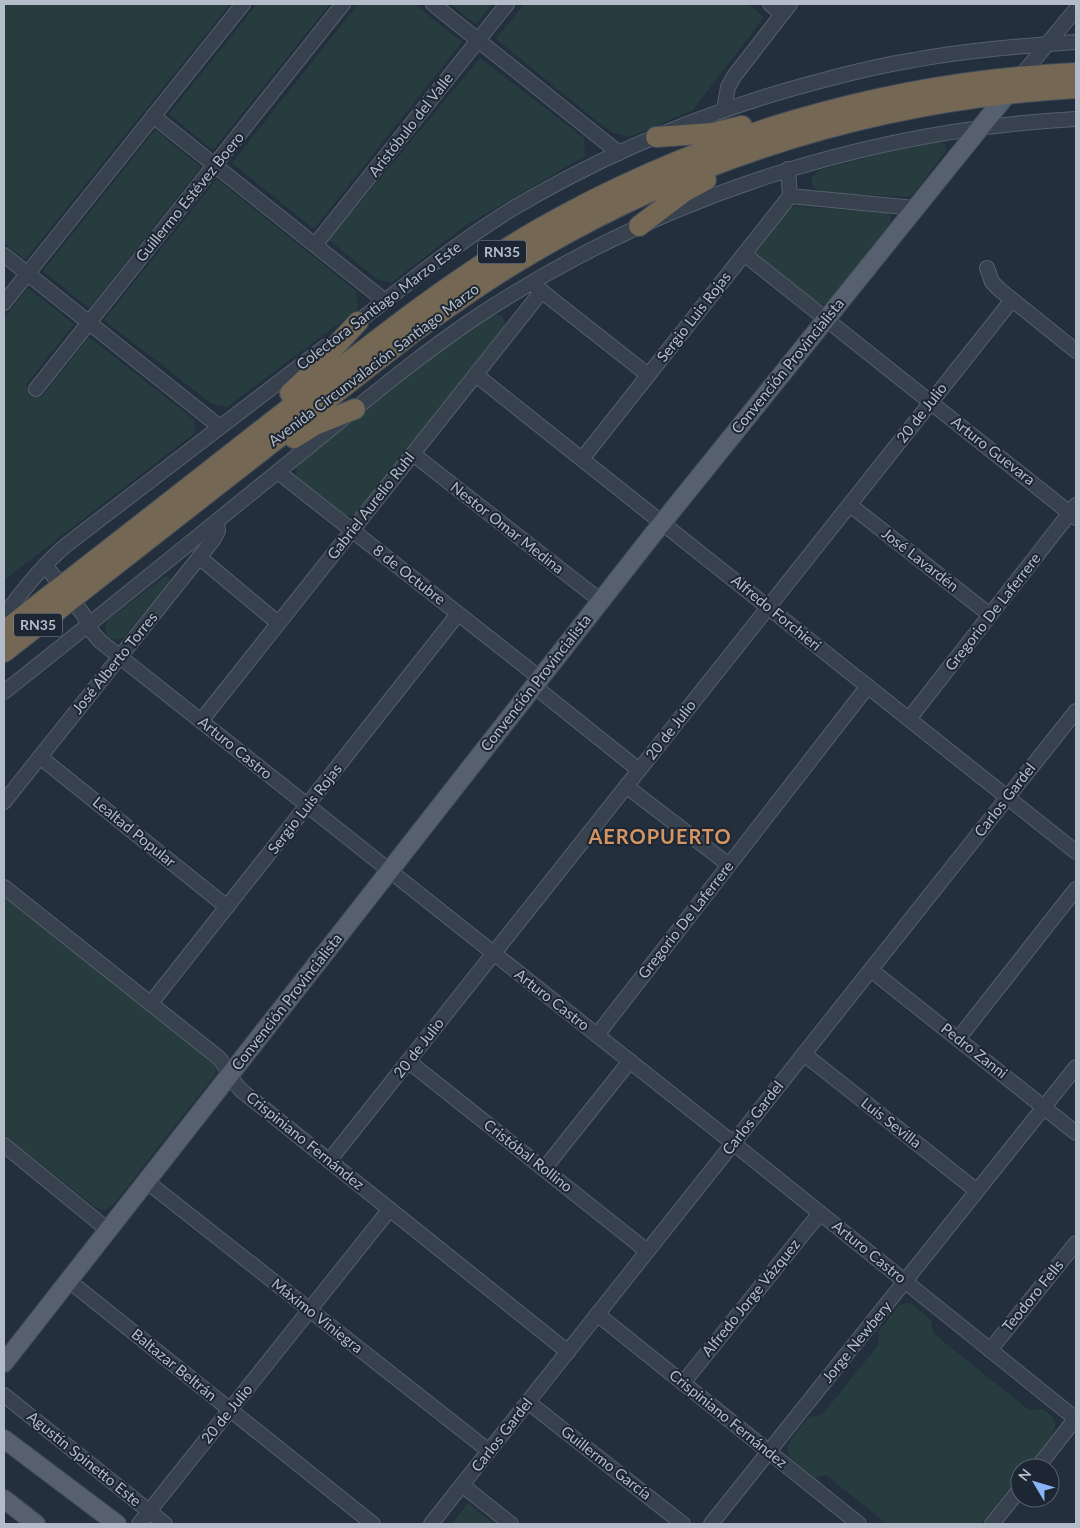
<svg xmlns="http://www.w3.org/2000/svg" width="1080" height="1528" font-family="Lato,sans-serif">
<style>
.green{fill:#263c3f}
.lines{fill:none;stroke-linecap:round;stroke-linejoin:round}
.minor-casing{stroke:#565f6c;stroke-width:16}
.major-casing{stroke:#414a57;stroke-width:20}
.highway-casing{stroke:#434c59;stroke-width:22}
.minor{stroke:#38414e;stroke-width:14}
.major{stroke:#56606e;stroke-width:18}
.highway{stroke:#746855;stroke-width:20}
.labels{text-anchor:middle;stroke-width:4;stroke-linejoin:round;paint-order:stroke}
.shield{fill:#1d2633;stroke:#878f9c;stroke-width:1}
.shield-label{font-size:14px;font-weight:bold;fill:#b4bcc9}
.street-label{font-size:15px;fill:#b4bcc9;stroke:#1d2633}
.district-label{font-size:20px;font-weight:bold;letter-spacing:1px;fill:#d59563;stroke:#1d2633}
</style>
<rect width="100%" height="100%" fill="#242f3e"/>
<g class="green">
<path d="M 4,4 L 230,4 L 25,260 L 4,243 Z"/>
<path d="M 257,4 L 330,4 L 213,150 L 169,114 Z"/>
<path d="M 358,4 L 414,4 L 462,42 L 314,229 L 232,163 Z"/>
<path d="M 450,4 L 492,4 L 476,24 Z"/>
<path d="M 524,4 L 748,4 L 764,17 L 693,110 L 629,137 L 614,133 L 598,122 L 496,39 Z"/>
<path d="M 480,58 L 584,138 L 585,156 L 465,226 L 391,283 L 377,279 L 329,240 Z"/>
<path d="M 155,130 L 201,167 L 89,308 L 43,271 Z"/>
<path d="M 939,142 L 945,145 L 946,151 L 913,194 L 907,197 L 823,192 C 807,188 809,174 823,169 L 880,154 Z"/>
<path d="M 217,179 L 356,291 L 358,309 L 227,407 L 212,404 L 104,320 Z"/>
<path d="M 794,206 L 885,212 L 889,214 L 891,217 L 890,223 L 828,302 L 824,305 L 818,303 L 757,256 L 756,252 L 758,248 L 788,211 Z"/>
<path d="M 28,288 L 74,324 L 25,386 L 41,398 L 89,337 L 193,419 L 196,432 L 4,580 L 4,319 Z"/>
<path d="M 498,315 C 504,317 506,321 504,327 L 357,513 L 352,515 L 346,515 L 298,478 C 295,473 295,468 300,463 L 431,358 L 493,316 Z"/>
<path d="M 167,576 L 171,580 L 169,584 L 125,636 C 119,641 114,640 108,636 L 105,627 L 108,620 L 164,577 Z"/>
<path d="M 4,894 L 213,1062 L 216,1070 L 214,1076 L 113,1205 L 106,1210 L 96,1208 L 4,1134 Z"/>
<path d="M 907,1303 L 913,1305 L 931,1320 L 933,1333 L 1029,1410 L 1042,1409 C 1047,1413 1054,1416 1055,1423 C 1058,1433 1033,1459 1026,1468 L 1020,1468 L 1020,1475 L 981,1524 L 887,1524 L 826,1475 L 815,1478 C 778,1449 780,1453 809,1417 L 822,1415 L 879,1344 L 878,1332 L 898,1306 Z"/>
<path d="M 468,1503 L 494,1524 L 452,1524 Z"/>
</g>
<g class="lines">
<defs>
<g id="minor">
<path d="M 433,4 L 619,153"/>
<path d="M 770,4 L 782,14"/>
<path d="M 1021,76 L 1076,9"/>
<path d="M 724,110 L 728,87 L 735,75 L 790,4"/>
<path d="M 153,116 L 385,301"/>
<path d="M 790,196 L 915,208"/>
<path d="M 315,245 L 507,4"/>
<path d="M 744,254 L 1076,518"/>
<path d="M 4,255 L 220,427"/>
<path d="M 987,268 L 992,282 L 1000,290 L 1076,351"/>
<path d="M 535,286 L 648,375"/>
<path d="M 4,303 L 243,4"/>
<path d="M 351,327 C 404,287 455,244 512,209 C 609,151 715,108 824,80 C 854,72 883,65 914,60 C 968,50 1022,46 1076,42"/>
<path d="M 476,375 L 1076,852"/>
<path d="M 36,389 L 343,4"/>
<path d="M 413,454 L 601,601"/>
<path d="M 582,459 L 790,196 L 788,169"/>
<path d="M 278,472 L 540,678"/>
<path d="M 850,505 L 990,615"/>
<path d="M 199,557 L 278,623"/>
<path d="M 45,565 L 83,614 L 93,633 L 100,641 L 733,1143 L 1076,1419"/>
<path d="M 4,616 C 22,591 41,567 65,546 L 326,346"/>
<path d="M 534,686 L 639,770"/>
<path d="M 4,692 C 99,617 192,541 286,465 C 351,413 414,358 484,312 C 661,197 865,130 1076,119"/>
<path d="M 909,719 L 1076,505"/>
<path d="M 201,721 L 542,291"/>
<path d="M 40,757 L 227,907"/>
<path d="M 626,786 L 729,865"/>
<path d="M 4,802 L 213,540 L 218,531 L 217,521"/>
<path d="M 4,887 L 219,1058 C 228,1069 231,1081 242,1091 L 568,1352"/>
<path d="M 871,970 L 1076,1133"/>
<path d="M 151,1003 L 458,614"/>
<path d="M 597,1035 L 868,686"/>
<path d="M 958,1039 L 1076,889"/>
<path d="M 804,1054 L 977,1191"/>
<path d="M 408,1061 L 647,1251"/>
<path d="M 4,1145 L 108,1230"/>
<path d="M 329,1161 L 1012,300"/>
<path d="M 544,1169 L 630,1061"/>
<path d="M 146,1181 L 489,1451"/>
<path d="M 68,1280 L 373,1524"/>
<path d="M 597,1314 L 859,1524"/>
<path d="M 990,1350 L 1076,1243"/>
<path d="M 683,1383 L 820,1213"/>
<path d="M 4,1395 L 165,1524"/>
<path d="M 528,1402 L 683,1524"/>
<path d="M 1037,1468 L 1076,1418"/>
<path d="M 462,1485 L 511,1524"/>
<path d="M 139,1524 L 390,1209"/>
<path d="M 431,1524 L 1076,711"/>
<path d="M 711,1524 L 1076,1067"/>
<path d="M 992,1524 L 1020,1489"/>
</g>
<g id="major">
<path d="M 4,1363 L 654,533 L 1013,87"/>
<path d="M 4,1439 L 117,1524"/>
<path d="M 4,1499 L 36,1524"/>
</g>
<g id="highway">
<path d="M 656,137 L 713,133 L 742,126"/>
<path d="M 639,226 L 684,192 L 706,180"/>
<path d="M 290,393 L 303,381 L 358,322"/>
<path d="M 294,438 L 315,425 L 355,409"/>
<path d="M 4,631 C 98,558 193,484 287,410 C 369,346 449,281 539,229 C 702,136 889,81 1076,73"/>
<path d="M 4,652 L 411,334 C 445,309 480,284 517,262 C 688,158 876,100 1076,88"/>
</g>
</defs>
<use href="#minor" class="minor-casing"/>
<use href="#major" class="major-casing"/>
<use href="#highway" class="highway-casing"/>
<use href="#minor" class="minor"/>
<use href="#major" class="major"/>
<use href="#highway" class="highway"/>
</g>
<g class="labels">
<g class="shield">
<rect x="478" y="240.5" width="48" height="23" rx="4"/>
<rect x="14" y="613.5" width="48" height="23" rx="4"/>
</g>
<g class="shield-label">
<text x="502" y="257">RN35</text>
<text x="38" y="630">RN35</text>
</g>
<g class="street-label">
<text transform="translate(411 125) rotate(-52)" y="5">Aristóbulo del Valle</text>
<text transform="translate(190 197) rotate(-51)" y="5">Guillermo Estévez Boero</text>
<text transform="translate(379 306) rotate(-37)" y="5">Colectora Santiago Marzo Este</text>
<text transform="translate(694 317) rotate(-52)" y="5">Sergio Luis Rojas</text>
<text transform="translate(374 365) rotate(-37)" y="5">Avenida Circunvalación Santiago Marzo</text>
<text transform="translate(788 366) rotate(-51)" y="5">Convención Provincialista</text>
<text transform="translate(922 413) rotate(-52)" y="5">20 de Julio</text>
<text transform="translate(993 451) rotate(38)" y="5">Arturo Guevara</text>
<text transform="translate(371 506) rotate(-52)" y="5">Gabriel Aurelio Ruhl</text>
<text transform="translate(507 528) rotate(38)" y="5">Nestor Omar Medina</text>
<text transform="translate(920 560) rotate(38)" y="5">José Lavardén</text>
<text transform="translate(409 575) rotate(38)" y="5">8 de Octubre</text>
<text transform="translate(993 612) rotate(-52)" y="5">Gregorio De Laferrere</text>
<text transform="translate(776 613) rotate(39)" y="5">Alfredo Forchieri</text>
<text transform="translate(115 663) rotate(-51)" y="5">José Alberto Torres</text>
<text transform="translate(536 683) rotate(-52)" y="5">Convención Provincialista</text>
<text transform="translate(671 730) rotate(-52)" y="5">20 de Julio</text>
<text transform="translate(235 748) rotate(39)" y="5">Arturo Castro</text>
<text transform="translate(1005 800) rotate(-52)" y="5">Carlos Gardel</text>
<text transform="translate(305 809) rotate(-52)" y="5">Sergio Luis Rojas</text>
<text transform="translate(134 832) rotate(39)" y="5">Lealtad Popular</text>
<text transform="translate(686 920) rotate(-52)" y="5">Gregorio De Laferrere</text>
<text transform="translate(552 1000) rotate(38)" y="5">Arturo Castro</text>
<text transform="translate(287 1002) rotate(-52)" y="5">Convención Provincialista</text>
<text transform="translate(419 1048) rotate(-52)" y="5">20 de Julio</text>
<text transform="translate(974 1051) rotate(38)" y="5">Pedro Zanni</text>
<text transform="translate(753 1118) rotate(-52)" y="5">Carlos Gardel</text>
<text transform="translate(891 1123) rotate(38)" y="5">Luis Sevilla</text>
<text transform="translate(305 1141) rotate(39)" y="5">Crispiniano Fernández</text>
<text transform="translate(528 1156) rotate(38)" y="5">Cristóbal Rollino</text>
<text transform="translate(869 1252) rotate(39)" y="5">Arturo Castro</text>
<text transform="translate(1033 1296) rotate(-51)" y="5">Teodoro Fells</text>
<text transform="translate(751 1298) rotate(-51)" y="5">Alfredo Jorge Vázquez</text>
<text transform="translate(317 1316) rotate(38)" y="5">Máximo Viniegra</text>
<text transform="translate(857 1342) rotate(-51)" y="5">Jorge Newbery</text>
<text transform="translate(174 1365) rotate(39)" y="5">Baltazar Beltrán</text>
<text transform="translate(227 1414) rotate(-51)" y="5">20 de Julio</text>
<text transform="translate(728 1419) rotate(39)" y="5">Crispiniano Fernández</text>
<text transform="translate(502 1435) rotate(-52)" y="5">Carlos Gardel</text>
<text transform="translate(84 1459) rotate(39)" y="5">Agustín Spinetto Este</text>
<text transform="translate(606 1463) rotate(38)" y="5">Guillermo García</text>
</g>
<g class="district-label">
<text x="660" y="844">AEROPUERTO</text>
</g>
</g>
<rect width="1080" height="1528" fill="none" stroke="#b4bcc9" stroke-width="10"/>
<g transform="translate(1035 1483) rotate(308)"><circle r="24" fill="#1d2633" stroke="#59626f"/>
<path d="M0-4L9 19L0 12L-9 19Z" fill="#8ab4f8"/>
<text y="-8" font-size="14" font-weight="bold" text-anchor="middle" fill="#b4bcc9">N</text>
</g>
</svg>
